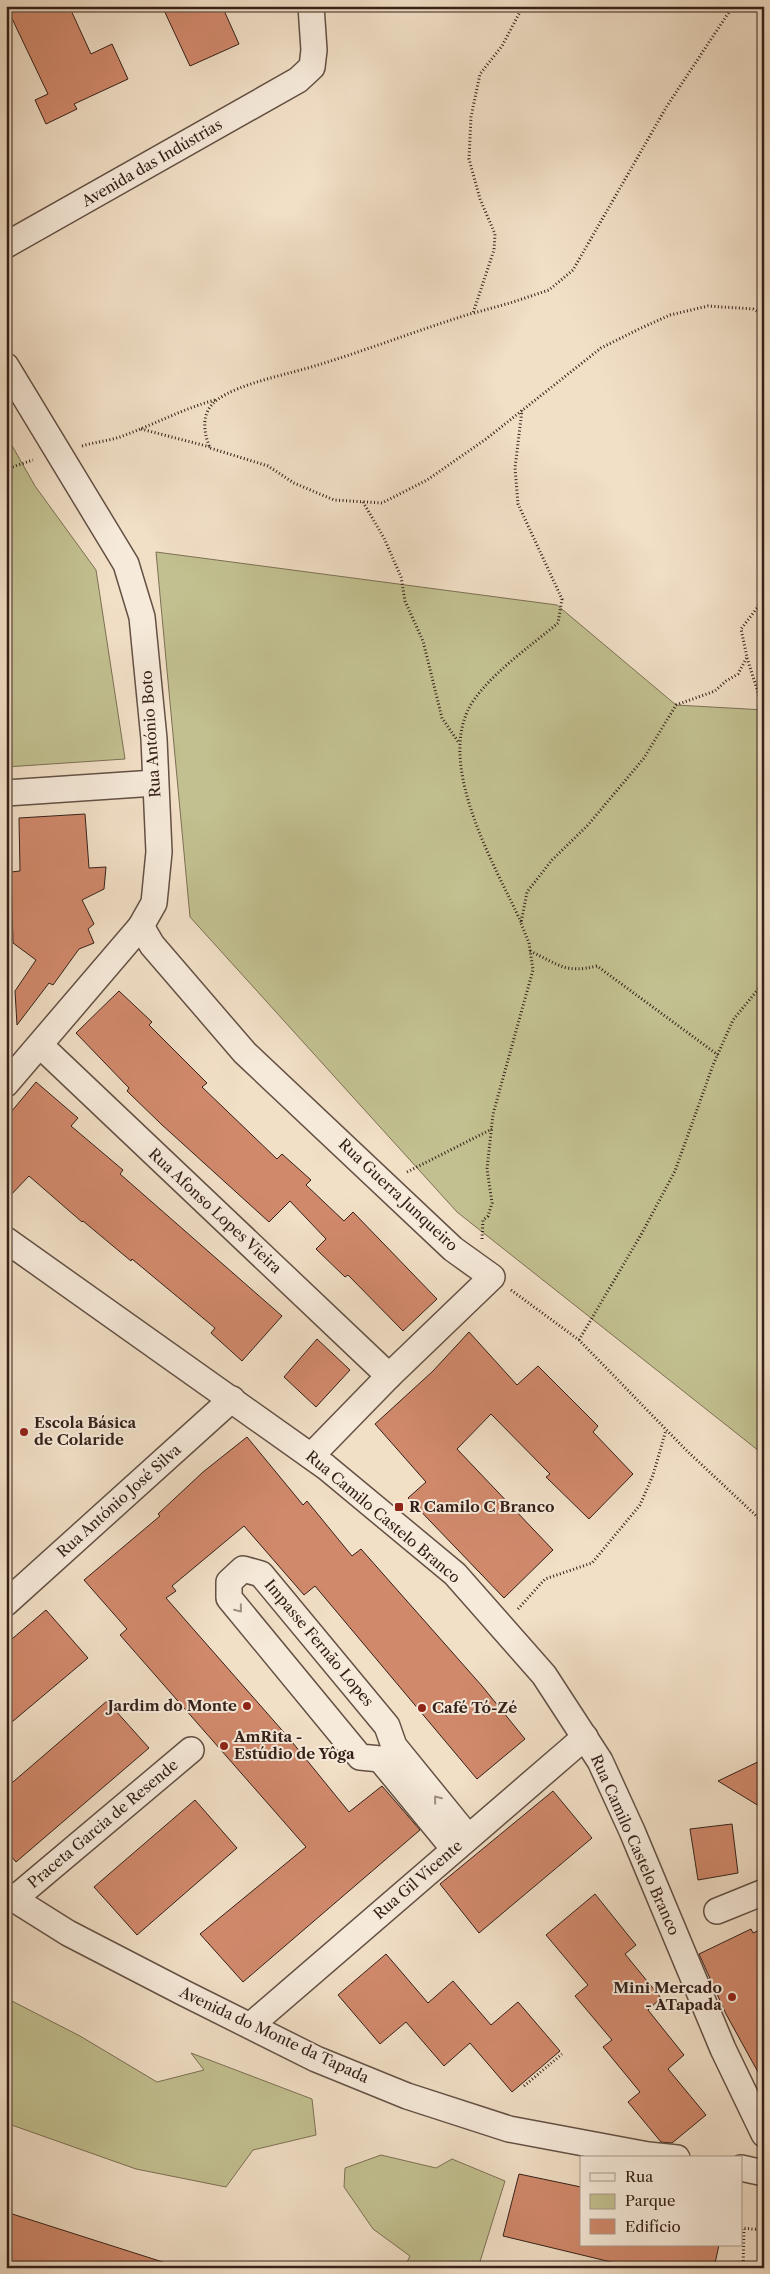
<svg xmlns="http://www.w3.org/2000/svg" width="770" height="2274" font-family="'Libre Caslon Text',serif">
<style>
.green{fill:#c2c090;stroke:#7c7054}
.building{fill:#d1896c;stroke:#352019}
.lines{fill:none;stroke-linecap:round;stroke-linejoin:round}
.street-casing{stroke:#645044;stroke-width:28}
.path{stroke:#352019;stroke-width:3;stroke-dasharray:1 2.5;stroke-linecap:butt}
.street{stroke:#f6eada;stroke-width:25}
.oneway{stroke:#9f8f83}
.poi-dot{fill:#8f2418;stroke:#f6eada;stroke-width:2}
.labels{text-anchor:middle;stroke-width:4;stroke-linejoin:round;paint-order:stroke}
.street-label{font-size:15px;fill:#352019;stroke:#f6eada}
.poi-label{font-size:15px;font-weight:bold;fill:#352019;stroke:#f6eada;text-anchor:start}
</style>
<rect width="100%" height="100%" fill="#f1dfc6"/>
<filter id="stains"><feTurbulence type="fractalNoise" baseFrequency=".004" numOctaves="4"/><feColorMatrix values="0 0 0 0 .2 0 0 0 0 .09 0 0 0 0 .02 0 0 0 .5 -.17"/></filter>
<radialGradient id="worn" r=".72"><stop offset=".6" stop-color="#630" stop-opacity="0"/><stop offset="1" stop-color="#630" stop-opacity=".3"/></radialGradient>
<g class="green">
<path d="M 6,435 L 35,486 L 96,570 L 125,759 L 6,767 Z"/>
<path d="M 156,552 L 557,605 L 676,705 L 764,710 L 764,1455 L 457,1212 L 190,917 Z"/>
<path d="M 6,1998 L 80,2036 L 157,2082 L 204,2070 L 191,2053 L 312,2099 L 316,2135 L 253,2150 L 226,2187 L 136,2169 L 6,2123 Z"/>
<path d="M 381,2155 L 436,2168 L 452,2159 L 505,2181 L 478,2268 L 404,2268 L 410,2256 L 373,2229 L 344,2187 L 345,2168 Z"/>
</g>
<g class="building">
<path d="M 6,6 L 69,6 L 91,54 L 112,44 L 128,79 L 74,104 L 77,109 L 46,124 L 35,100 L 48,94 Z"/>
<path d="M 162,6 L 222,6 L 239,44 L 190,66 Z"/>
<path d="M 85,814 L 89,868 L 106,867 L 104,889 L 82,900 L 94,924 L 88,929 L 94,943 L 79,949 L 53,985 L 49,983 L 17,1025 L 15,991 L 36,960 L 13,943 L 11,872 L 20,871 L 19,818 Z"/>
<path d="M 119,991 L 152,1022 L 149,1025 L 207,1083 L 202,1087 L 277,1159 L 282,1154 L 311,1180 L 306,1185 L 344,1221 L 353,1212 L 437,1299 L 403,1331 L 348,1275 L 345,1277 L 316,1249 L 326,1239 L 290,1201 L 269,1222 L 161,1124 L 127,1091 L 129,1088 L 76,1033 Z"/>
<path d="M 36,1082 L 78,1118 L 71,1126 L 123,1170 L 120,1174 L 282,1316 L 242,1361 L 211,1333 L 215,1328 L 132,1259 L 131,1261 L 83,1221 L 82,1222 L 29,1176 L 6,1200 L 6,1118 Z"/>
<path d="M 469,1332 L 517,1385 L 538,1366 L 598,1426 L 593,1432 L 633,1474 L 589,1519 L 546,1477 L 550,1474 L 491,1414 L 457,1449 L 553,1550 L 504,1598 L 408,1498 L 426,1482 L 375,1424 L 433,1371 Z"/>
<path d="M 317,1339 L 350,1370 L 316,1407 L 284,1377 Z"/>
<path d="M 247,1437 L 303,1505 L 307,1501 L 352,1556 L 361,1549 L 482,1686 L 525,1739 L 477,1779 L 315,1586 L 304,1595 L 244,1526 L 172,1586 L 176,1591 L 166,1598 L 288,1737 L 349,1812 L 382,1786 L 420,1830 L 243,1982 L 200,1934 L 306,1847 L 120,1635 L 127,1629 L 84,1580 L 160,1516 L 158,1514 L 203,1472 Z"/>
<path d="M 46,1610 L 88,1658 L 6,1727 L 6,1644 Z"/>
<path d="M 107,1701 L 149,1748 L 16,1862 L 6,1850 L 6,1788 Z"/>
<path d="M 764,1759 L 764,1809 L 718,1781 Z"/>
<path d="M 553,1791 L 592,1838 L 479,1933 L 440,1884 Z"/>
<path d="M 195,1800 L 237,1848 L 137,1935 L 94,1887 Z"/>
<path d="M 732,1824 L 738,1873 L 698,1880 L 690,1829 Z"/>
<path d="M 595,1894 L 636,1945 L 625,1954 L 661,1998 L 648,2010 L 684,2055 L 668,2069 L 706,2115 L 672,2143 L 661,2142 L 628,2102 L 640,2092 L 603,2047 L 612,2040 L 575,1996 L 588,1985 L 546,1935 Z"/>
<path d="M 764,1928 L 764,2083 L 726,2014 L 699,1954 L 751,1929 L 753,1933 Z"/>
<path d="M 386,1954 L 428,2003 L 453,1981 L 491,2025 L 518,2002 L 560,2051 L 512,2092 L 470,2043 L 444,2066 L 406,2022 L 380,2044 L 338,1995 Z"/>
<path d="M 519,2174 L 581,2187 L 581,2245 L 719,2245 L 714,2268 L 636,2268 L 503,2236 Z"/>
<path d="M 6,2212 L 169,2264 L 168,2268 L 6,2268 Z"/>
</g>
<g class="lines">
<defs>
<g id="street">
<path d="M 6,245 L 298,80 L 312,67 L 314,50 L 311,6"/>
<path d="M 6,366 L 126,564 L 142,617 L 154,739 L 159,852 L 154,903 L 141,926 L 6,1084"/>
<path d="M 6,793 L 155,783"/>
<path d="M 141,926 L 152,945 L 245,1053 L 453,1249 L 492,1277 L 389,1376 L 311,1456"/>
<path d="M 41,1046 L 389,1376"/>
<path d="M 6,1240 L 326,1467 L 455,1574 L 544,1675 L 600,1761 L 632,1831 L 723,2049 L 764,2134"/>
<path d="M 6,1603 L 232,1399"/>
<path d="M 454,1849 L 380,1759 L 360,1757 L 229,1598 L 229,1582 L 243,1569 L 261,1574 L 387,1726 L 394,1746 L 468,1837"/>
<path d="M 6,1894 L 68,1933 L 184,1993 L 316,2059 L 407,2096 L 509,2129 L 648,2155 L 677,2158"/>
<path d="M 14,1899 L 191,1750"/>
<path d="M 717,1911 L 764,1892"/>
<path d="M 251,2025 L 585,1737"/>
<path d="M 741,2168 L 764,2173"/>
</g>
</defs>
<use href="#street" class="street-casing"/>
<g class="path">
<path d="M 526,6 L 521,10 L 502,46 L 480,74 L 471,117 L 469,159 L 480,199 L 495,234 L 494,250 L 473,313 C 421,329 370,349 318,365 C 290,374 239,383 217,400 C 201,412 203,431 210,448 L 268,466 L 294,483 L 334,500 L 382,503 L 427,480 L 486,439 L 601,348 L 639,329 L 670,315 L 708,306 L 753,309 L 764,315"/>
<path d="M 474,313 L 510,303 L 549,290 L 573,270 L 667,106 L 733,6"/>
<path d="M 764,352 L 760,369 L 764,377"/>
<path d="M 141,429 L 210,447"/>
<path d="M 82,446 C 95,442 108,441 120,437 C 153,425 182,409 215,400"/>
<path d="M 6,469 L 33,460"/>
<path d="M 363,502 L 384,538 L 401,577 L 405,601 L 423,641 L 442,718 L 459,743"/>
<path d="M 747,658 L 764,711"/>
<path d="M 521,922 C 495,866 439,771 468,710 C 483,679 532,645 558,623 L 562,599 L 518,504 L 515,468 L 522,410"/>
<path d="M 530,951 C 558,964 565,974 597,966 L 718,1055"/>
<path d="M 407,1172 L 492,1129"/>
<path d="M 482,1239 L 483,1220 L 488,1216 L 492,1203 L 487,1169 L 493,1114 L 533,970 L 529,943 L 521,923 L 527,892 L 552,860 L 588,825 L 644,758 L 676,705 L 715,691 L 726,681 L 738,674 L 747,657 L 741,629 L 764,599"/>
<path d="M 511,1290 L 579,1340 L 686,1450 L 764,1523"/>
<path d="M 579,1340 L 642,1233 L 675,1171 L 713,1065 L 733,1020 L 764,982"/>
<path d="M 518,1609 L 545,1579 L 592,1563 L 640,1505 L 653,1475 L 666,1430"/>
<path d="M 524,2086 L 562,2054"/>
<path d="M 741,2228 L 764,2230"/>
<path d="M 743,2268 L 744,2229"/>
</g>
<use href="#street" class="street"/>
</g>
<defs><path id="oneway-chevron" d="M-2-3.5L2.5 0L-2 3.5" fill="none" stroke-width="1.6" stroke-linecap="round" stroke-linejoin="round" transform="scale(1.25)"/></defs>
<g class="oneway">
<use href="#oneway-chevron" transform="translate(239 1609) rotate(51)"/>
<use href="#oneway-chevron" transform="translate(437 1799) rotate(-129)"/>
</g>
<g class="poi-dot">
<circle cx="24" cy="1432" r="5"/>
<rect x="394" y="1502" width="10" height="10" rx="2.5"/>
<circle cx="247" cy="1706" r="5"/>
<circle cx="422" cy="1708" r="5"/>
<circle cx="224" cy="1746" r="5"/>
<circle cx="732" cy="1997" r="5"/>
</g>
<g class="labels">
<g class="street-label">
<text transform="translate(152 163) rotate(-30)" y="5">Avenida das Indústrias</text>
<text transform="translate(151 734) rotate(-94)" y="5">Rua António Boto</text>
<text transform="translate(398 1195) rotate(43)" y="5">Rua Guerra Junqueiro</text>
<text transform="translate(215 1211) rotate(43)" y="5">Rua Afonso Lopes Vieira</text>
<text transform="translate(119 1501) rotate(-42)" y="5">Rua António José Silva</text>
<text transform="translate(383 1517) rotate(40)" y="5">Rua Camilo Castelo Branco</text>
<text transform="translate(319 1643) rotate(50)" y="5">Impasse Fernão Lopes</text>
<text transform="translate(103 1824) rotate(-40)" y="5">Praceta Garcia de Resende</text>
<text transform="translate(635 1845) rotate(66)" y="5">Rua Camilo Castelo Branco</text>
<text transform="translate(418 1880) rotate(-41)" y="5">Rua Gil Vicente</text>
<text transform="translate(274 2035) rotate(25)" y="5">Avenida do Monte da Tapada</text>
</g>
<g class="poi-label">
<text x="34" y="1428">Escola Básica<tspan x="34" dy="17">de Colaride</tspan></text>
<text x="409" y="1512">R Camilo C Branco</text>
<text x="237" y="1711" text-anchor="end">Jardim do Monte</text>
<text x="432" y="1713">Café Tó-Zé</text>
<text x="234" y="1742">AmRita -<tspan x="234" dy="17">Estúdio de Yôga</tspan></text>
<text x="722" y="1993" text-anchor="end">Mini Mercado<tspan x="722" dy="17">- ATapada</tspan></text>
</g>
</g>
<rect width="770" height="2274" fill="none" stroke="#f1dfc6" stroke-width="25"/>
<rect x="8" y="8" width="755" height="2259" fill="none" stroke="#352019" stroke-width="2.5"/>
<rect x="12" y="12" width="745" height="2249" fill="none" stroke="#352019"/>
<rect x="580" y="2156" width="162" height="90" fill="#f6eada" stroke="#a9998d"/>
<rect x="590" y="2173" width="25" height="8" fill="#f6eada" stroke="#a9998d"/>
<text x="625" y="2182" font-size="15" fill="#352019">Rua</text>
<rect x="590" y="2194" width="25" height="15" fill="#c2c090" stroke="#a9998d"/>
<text x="625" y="2206" font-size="15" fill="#352019">Parque</text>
<rect x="590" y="2219" width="25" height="15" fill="#d1896c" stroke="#a9998d"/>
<text x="625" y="2232" font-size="15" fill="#352019">Edifício</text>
<rect width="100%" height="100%" filter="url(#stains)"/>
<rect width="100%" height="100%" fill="url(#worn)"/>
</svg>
